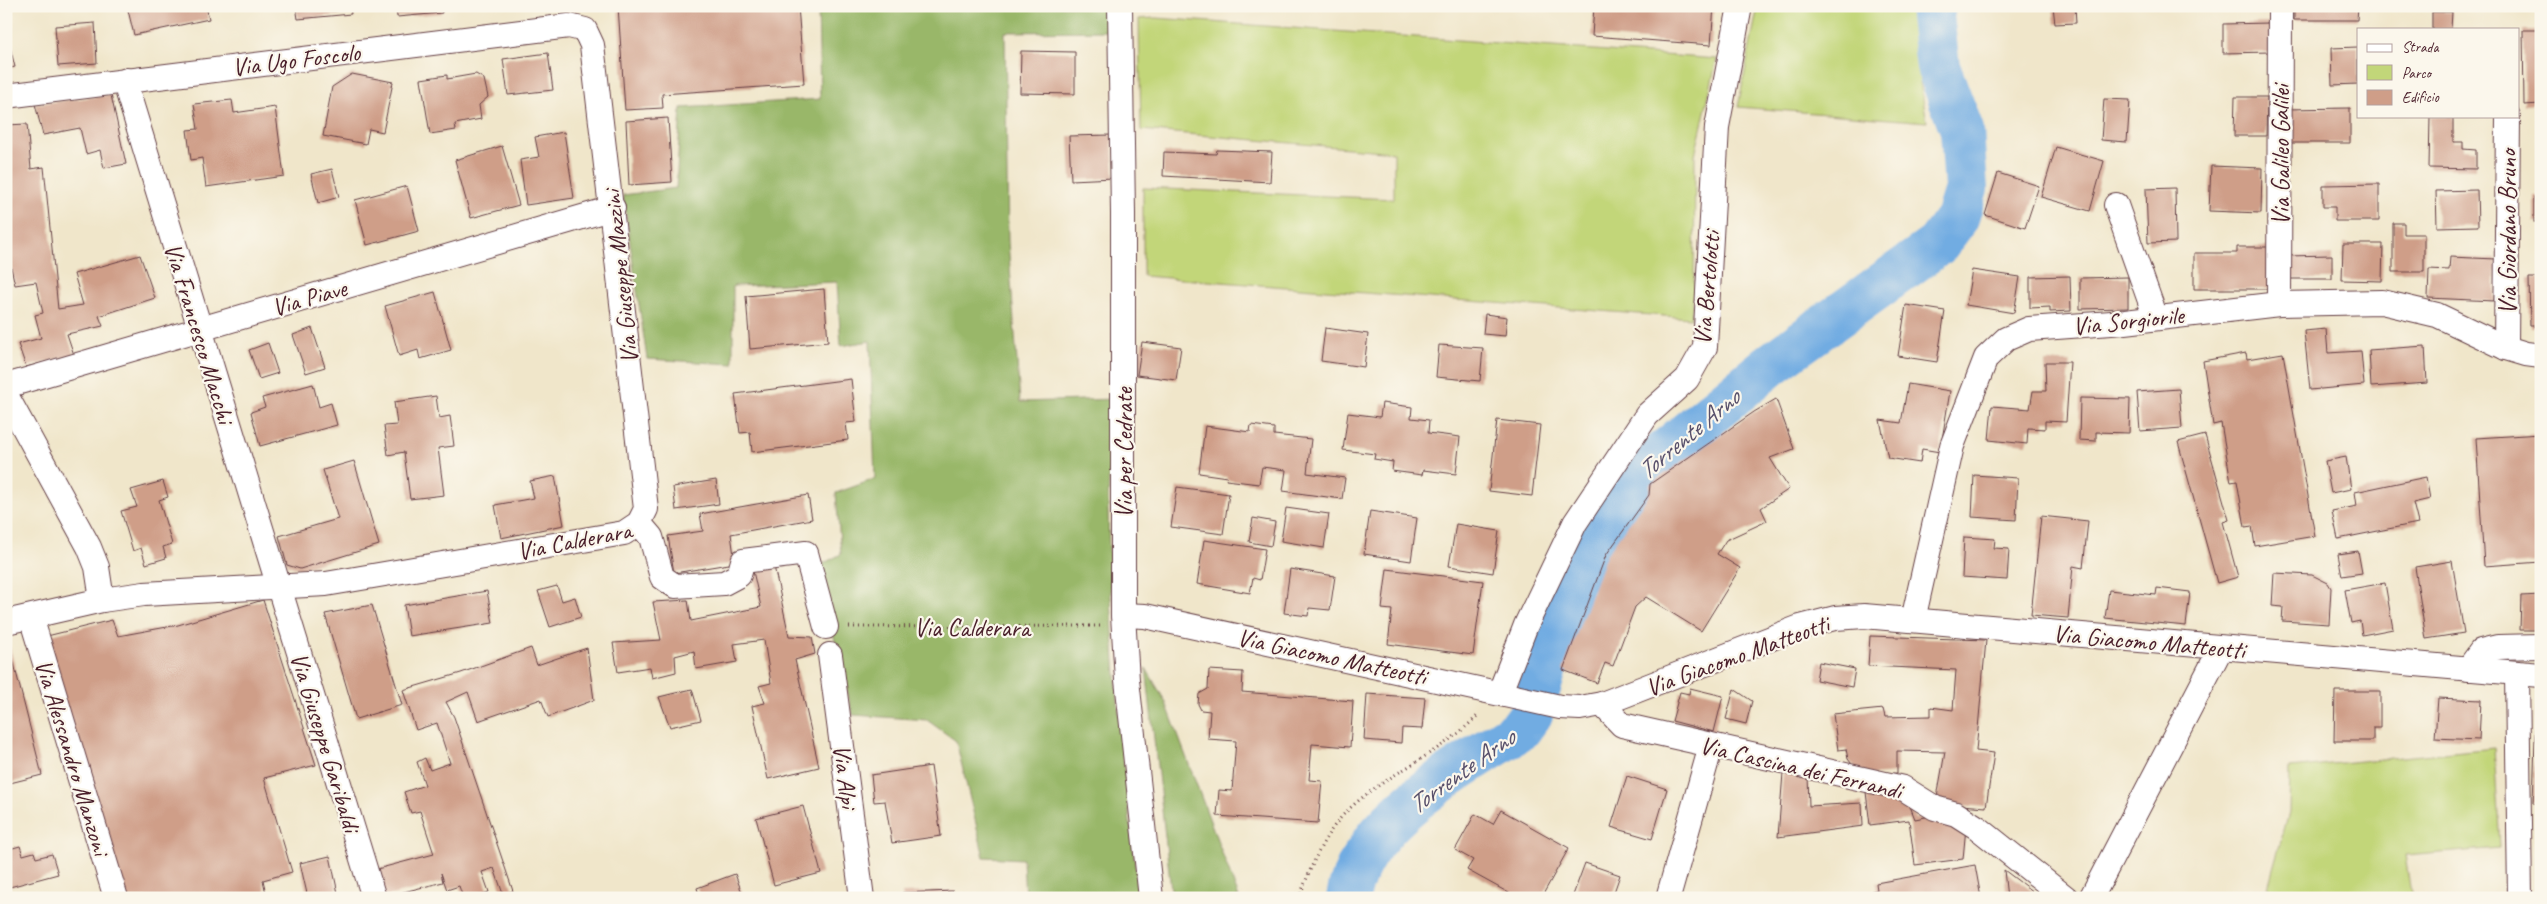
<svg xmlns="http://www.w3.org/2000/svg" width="2547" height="904" font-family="Caveat,sans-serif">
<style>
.green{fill:#c2d679;stroke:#867a52}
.forest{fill:#99b769;stroke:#726b4a}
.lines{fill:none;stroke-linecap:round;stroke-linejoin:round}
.river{stroke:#71ace2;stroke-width:44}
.building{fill:#cf9e88}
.street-casing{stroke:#633d43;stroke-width:26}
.path{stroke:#633d43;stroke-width:3;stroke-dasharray:1 4;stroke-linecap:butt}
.street{stroke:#fff;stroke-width:24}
.labels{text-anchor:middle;stroke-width:4.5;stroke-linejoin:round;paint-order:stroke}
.street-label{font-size:25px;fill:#4a1f2b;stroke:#fbf7ec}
.water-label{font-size:26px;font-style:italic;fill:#58506b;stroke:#fbf7ec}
</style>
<rect width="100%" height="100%" fill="#fbf7ec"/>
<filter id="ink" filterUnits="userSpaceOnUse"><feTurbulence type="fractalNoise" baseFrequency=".02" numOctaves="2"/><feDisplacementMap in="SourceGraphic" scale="10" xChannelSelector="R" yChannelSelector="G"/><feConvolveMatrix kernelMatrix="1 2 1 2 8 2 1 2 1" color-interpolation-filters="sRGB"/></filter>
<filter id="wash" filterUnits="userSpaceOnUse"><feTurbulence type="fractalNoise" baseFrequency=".0096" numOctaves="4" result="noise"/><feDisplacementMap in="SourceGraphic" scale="20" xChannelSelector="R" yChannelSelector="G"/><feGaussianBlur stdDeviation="1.12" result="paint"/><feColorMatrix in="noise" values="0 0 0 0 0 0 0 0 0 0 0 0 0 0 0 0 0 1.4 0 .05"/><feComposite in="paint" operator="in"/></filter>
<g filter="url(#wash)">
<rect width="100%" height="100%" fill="#f0e6ca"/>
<g class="green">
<path d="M 1758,6 L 1912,6 L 1916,58 L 1927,122 L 1738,107 Z"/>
<path d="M 1156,18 L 1717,59 L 1695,155 L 1694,290 L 1691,318 L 1143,276 L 1143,188 L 1394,199 L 1394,152 L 1141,130 L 1139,19 Z"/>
<path d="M 2494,748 L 2500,848 L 2405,856 L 2412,898 L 2265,898 L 2289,812 L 2290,768 Z"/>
</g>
<g class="forest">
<path d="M 818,6 L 1110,6 L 1111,31 L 1005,32 L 1008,241 L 1020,402 L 1116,399 C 1113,435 1108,472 1108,509 C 1110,638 1123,769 1139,898 L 1025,898 L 1023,859 L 984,857 L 956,741 L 927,720 L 853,715 L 817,567 L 841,554 L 836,493 L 875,479 L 870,341 L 841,346 L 837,282 L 733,286 L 733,364 L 647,359 L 623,195 L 676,188 L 681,108 L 820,99 Z"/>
<path d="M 1146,668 L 1166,703 L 1239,898 L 1172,898 Z"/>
</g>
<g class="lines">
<path class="river" d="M 1348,898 C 1361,820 1459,770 1520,729 L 1531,714 L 1572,582 L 1634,477 L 1770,365 L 1937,245 L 1957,218 L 1966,189 L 1962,130 L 1938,67 L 1932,16 L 1934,6"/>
</g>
<g id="blocks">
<g class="building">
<path d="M 127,6 L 206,6 L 209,19 L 134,35 Z"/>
<path d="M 296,6 L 350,6 L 351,14 L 298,19 Z"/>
<path d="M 396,6 L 441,6 L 442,13 L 397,17 Z"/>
<path d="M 618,6 L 798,6 L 804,84 L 662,94 L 663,108 L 625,110 Z"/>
<path d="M 1594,6 L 1714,6 L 1711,45 L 1592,36 Z"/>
<path d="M 2053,6 L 2075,6 L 2076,23 L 2055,24 Z"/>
<path d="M 2294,6 L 2358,6 L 2357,20 L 2294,20 Z"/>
<path d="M 2432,12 L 2452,12 L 2451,29 L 2432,29 Z"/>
<path d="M 95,23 L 97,63 L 58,66 L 55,26 Z"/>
<path d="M 2270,23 L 2271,52 L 2223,53 L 2223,24 Z"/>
<path d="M 2523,30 L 2541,30 L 2541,104 L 2524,105 Z"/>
<path d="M 7,35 L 15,67 L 6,69 L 6,36 Z"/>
<path d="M 2358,47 L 2358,84 L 2332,85 L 2331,48 Z"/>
<path d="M 1021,51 L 1075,52 L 1075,94 L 1020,93 Z"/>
<path d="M 548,53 L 553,90 L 508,95 L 503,59 Z"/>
<path d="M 352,74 L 393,82 L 383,132 L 369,129 L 366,144 L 323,136 L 332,87 Z"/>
<path d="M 476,74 L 484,79 L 488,97 L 479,105 L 481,119 L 455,124 L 456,130 L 430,134 L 421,79 L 447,75 L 447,79 Z"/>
<path d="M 111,95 L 126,164 L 104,168 L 100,150 L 86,154 L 80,128 L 43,135 L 35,104 Z"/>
<path d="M 2235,97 L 2267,97 L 2266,136 L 2234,136 Z"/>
<path d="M 2104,99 L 2130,100 L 2127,142 L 2101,140 Z"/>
<path d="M 232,100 L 234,113 L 275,107 L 284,176 L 206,187 L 202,158 L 191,160 L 187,130 L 198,129 L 194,104 Z"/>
<path d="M 2350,108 L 2350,143 L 2287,143 L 2287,109 Z"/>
<path d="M 2430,116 L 2453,116 L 2453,142 L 2463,142 L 2463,149 L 2476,150 L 2476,169 L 2429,168 Z"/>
<path d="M 668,118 L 672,182 L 629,185 L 626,121 Z"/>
<path d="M 27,124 L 31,169 L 44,167 L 58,309 L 83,305 L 74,274 L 140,255 L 155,298 L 99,316 L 103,326 L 67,334 L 74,355 L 26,367 L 18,344 L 41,338 L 35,315 L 43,313 L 36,282 L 15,285 L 10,263 L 6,227 L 6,125 Z"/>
<path d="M 564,132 L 574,198 L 526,205 L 520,160 L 539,157 L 535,137 Z"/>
<path d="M 1112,135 L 1114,178 L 1071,180 L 1069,136 Z"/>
<path d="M 502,146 L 519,205 L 471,218 L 455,160 Z"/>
<path d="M 2056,147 L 2104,161 L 2090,211 L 2041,197 Z"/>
<path d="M 1217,150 L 1272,152 L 1270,182 L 1163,176 L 1164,152 L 1216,154 Z"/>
<path d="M 2211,166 L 2262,168 L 2261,213 L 2209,211 Z"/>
<path d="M 332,169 L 339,197 L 318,203 L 311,174 Z"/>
<path d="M 1998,173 L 2039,186 L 2025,228 L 1985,215 Z"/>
<path d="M 2379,184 L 2379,221 L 2335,221 L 2335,207 L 2323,207 L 2323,185 Z"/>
<path d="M 407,186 L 419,231 L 367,245 L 355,200 Z"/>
<path d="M 2175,188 L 2176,242 L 2148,243 L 2146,189 Z"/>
<path d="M 2477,190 L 2478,226 L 2437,227 L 2436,191 Z"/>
<rect x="2534" y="197" width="7" height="25"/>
<path d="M 2393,223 L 2404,223 L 2404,234 L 2424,234 L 2424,272 L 2393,272 Z"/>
<path d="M 2343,244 L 2383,244 L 2382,281 L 2342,280 Z"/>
<path d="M 2237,247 L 2269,247 L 2269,289 L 2194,289 L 2194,253 L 2237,253 Z"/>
<path d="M 2332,255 L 2332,279 L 2286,279 L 2286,256 Z"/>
<path d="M 2450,257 L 2496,259 L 2494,301 L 2428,298 L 2429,269 L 2449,270 Z"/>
<path d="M 1972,270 L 2020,277 L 2014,313 L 1966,305 Z"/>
<path d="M 2070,276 L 2071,311 L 2050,312 L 2050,307 L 2030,308 L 2030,277 Z"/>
<path d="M 2128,277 L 2128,308 L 2080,309 L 2080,278 Z"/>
<path d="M 2529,278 L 2541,278 L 2541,326 L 2530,326 Z"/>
<path d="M 824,289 L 828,342 L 750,349 L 746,296 Z"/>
<path d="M 435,292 L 451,350 L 420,359 L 418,350 L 399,356 L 385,306 Z"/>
<path d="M 1906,305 L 1945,311 L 1937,362 L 1898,356 Z"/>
<path d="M 1485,314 L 1507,317 L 1505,336 L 1483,334 Z"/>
<path d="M 312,328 L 325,367 L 306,373 L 293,335 Z"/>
<path d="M 1325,328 L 1368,334 L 1364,367 L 1321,361 Z"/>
<path d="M 2326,329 L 2328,353 L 2361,351 L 2364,385 L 2310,390 L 2304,331 Z"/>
<path d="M 1142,342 L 1181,347 L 1176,380 L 1137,375 Z"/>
<path d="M 268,343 L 278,373 L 259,379 L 249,350 Z"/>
<path d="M 1439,345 L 1483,348 L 1480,381 L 1436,377 Z"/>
<path d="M 2425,346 L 2427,383 L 2371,387 L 2369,350 Z"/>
<path d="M 2246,353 L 2247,359 L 2283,353 L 2315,536 L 2255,546 L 2252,526 L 2245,527 L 2237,481 L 2231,482 L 2221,423 L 2213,425 L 2203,361 Z"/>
<path d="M 2045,362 L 2070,362 L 2066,422 L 2045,421 L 2045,429 L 2028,428 L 2027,444 L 1989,440 L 1992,406 L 2030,409 L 2033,391 L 2046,391 Z"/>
<path d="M 851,379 L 856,422 L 846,423 L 848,440 L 752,452 L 750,432 L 740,433 L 735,394 Z"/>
<path d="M 313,384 L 319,407 L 331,403 L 337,425 L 260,446 L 251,412 L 265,407 L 262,398 Z"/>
<path d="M 1908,384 L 1950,391 L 1940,452 L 1922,449 L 1920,463 L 1888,458 L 1880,420 L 1901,423 Z"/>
<path d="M 2179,389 L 2182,428 L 2140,431 L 2137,392 Z"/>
<path d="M 436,396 L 439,418 L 450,416 L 454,446 L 438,448 L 444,495 L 410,499 L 404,452 L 388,455 L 384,426 L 397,425 L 394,402 Z"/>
<path d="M 2080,398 L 2130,399 L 2129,433 L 2096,432 L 2096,441 L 2079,440 Z"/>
<path d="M 1776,399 L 1794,449 L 1770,458 L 1789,489 L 1761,508 L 1767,521 L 1726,540 L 1717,554 L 1740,568 L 1701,631 L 1646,597 L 1635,607 L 1613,666 L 1605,663 L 1597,683 L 1563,670 L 1606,555 L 1649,495 L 1650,484 L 1754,412 Z"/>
<path d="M 1382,403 L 1412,407 L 1411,418 L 1429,420 L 1428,433 L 1460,437 L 1456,474 L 1423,470 L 1422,475 L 1392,471 L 1393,462 L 1374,459 L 1375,454 L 1343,450 L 1348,413 L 1380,417 Z"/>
<path d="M 1497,420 L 1540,425 L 1532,496 L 1489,491 Z"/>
<path d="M 1251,425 L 1274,428 L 1274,435 L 1311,439 L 1307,473 L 1345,478 L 1342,499 L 1283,491 L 1286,470 L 1262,467 L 1259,484 L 1226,480 L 1227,477 L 1199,473 L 1205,426 L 1250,432 Z"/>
<path d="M 2541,434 L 2541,562 L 2484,566 L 2476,438 Z"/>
<path d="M 2205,435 L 2229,520 L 2223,522 L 2238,577 L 2217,583 L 2178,442 Z"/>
<path d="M 2346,457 L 2351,489 L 2331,493 L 2325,461 Z"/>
<path d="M 354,461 L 379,545 L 300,569 L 287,565 L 279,536 L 338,519 L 323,470 Z"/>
<path d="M 1974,475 L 2018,478 L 2016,520 L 1972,517 Z"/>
<path d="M 555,476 L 564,525 L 501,538 L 495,505 L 534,498 L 530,481 Z"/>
<path d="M 2426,477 L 2430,499 L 2413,503 L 2418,523 L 2338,539 L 2332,511 L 2357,506 L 2355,492 Z"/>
<path d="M 716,480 L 719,504 L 676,510 L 673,487 Z"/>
<path d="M 163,481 L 168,497 L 159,500 L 172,544 L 163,547 L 166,558 L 146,564 L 141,548 L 133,551 L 121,511 L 137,507 L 131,490 Z"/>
<path d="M 1177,487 L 1229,494 L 1223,534 L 1171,527 Z"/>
<path d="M 808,495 L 812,519 L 731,534 L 735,563 L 674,573 L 668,536 L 703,531 L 700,514 Z"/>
<path d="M 1286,508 L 1329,514 L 1324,548 L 1281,541 Z"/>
<path d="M 1370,511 L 1417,518 L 1411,561 L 1364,554 Z"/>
<path d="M 2041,516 L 2088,521 L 2083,568 L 2073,566 L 2068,618 L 2031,615 Z"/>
<path d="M 1253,518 L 1275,522 L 1271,546 L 1249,542 Z"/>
<path d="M 1456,524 L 1499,531 L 1493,573 L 1449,566 Z"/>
<path d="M 1964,537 L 1995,539 L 1994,548 L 2009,549 L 2007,580 L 1962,577 Z"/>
<path d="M 1204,540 L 1265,549 L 1260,580 L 1253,578 L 1250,593 L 1197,584 Z"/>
<path d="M 2358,551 L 2362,573 L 2342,576 L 2338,554 Z"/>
<path d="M 2452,561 L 2464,633 L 2426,639 L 2415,567 Z"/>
<path d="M 774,566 L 789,636 L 812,637 L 815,654 L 795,660 L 819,767 L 768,779 L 752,706 L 765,703 L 759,686 L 771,683 L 764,640 L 734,644 L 737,662 L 696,669 L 694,651 L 675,656 L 676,672 L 652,678 L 650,667 L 618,672 L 613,643 L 661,640 L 653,602 L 688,600 L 691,621 L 761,607 L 753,571 Z"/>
<path d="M 1290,569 L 1335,576 L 1330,610 L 1309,608 L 1308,616 L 1284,613 Z"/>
<path d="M 1387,569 L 1483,581 L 1473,655 L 1388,644 L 1392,610 L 1382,609 Z"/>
<path d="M 2274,573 L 2312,575 L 2328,583 L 2331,588 L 2329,624 L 2282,621 L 2283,607 L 2272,606 Z"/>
<path d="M 2385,583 L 2393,629 L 2362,635 L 2360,621 L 2351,623 L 2345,590 Z"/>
<path d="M 557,586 L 562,601 L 575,597 L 581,617 L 550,627 L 538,591 Z"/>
<path d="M 2157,588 L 2190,592 L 2186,626 L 2105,618 L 2109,590 L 2156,595 Z"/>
<path d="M 487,591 L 493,623 L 409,636 L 404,605 Z"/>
<path d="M 2541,595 L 2541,630 L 2520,630 L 2521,596 Z"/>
<path d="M 263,600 L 316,765 L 264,778 L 292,872 L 263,880 L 267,898 L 125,898 L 43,637 L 112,620 L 118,636 L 178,625 Z"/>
<path d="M 372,605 L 402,705 L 356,719 L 325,614 Z"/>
<path d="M 6,632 L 42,775 L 6,784 Z"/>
<path d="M 1870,636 L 1986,640 L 1976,751 L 1994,753 L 1986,807 L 1936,803 L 1945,752 L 1897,751 L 1897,773 L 1872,775 L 1855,768 L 1848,759 L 1846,749 L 1838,750 L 1833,714 L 1883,709 L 1885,717 L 1931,716 L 1931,707 L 1953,710 L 1956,670 L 1868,666 Z"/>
<path d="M 531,648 L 537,665 L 587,648 L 594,700 L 548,717 L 541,699 L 478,721 L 468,692 L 446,702 L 454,717 L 513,891 L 503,894 L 494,868 L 482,872 L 489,892 L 471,898 L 463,898 L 459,886 L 447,890 L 441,873 L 443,882 L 384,897 L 377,869 L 434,854 L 420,811 L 411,813 L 404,792 L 425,785 L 417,762 L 425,758 L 430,770 L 450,763 L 437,723 L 416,730 L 403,690 L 461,673 Z"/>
<path d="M 1819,662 L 1855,669 L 1852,687 L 1816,680 Z"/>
<path d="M 1209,670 L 1243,672 L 1242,692 L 1353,701 L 1350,747 L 1312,744 L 1309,780 L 1322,781 L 1318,823 L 1217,816 L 1219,790 L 1232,791 L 1236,741 L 1208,739 L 1210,711 L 1201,710 L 1198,704 L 1199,694 L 1208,689 Z"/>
<path d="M 1690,688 L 1723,696 L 1714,732 L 1672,721 L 1680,692 L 1689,694 Z"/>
<path d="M 692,689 L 701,720 L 670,727 L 659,697 Z"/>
<path d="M 1734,689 L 1752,701 L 1746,724 L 1726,719 Z"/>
<path d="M 2335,691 L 2380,691 L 2380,728 L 2373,728 L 2373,741 L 2334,741 Z"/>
<path d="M 1367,694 L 1425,698 L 1422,729 L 1402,728 L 1401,743 L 1364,740 Z"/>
<path d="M 2438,698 L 2481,700 L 2479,740 L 2435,738 Z"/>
<path d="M 2536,707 L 2541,707 L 2541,803 L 2533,803 Z"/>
<path d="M 931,766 L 941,836 L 892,843 L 885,801 L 874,802 L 871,775 Z"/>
<path d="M 1783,773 L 1808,776 L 1809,806 L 1862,803 L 1863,826 L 1778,837 Z"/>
<path d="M 1627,776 L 1667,789 L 1652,839 L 1611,827 Z"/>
<path d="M 1866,792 L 1906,796 L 1915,819 L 1931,816 L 1966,827 L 1963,859 L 1915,865 L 1909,820 L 1870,825 Z"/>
<path d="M 803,806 L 821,873 L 774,885 L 756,818 Z"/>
<path d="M 1501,810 L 1569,848 L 1541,898 L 1518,898 L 1467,870 L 1473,860 L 1455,850 L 1475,814 L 1493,824 Z"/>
<path d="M 20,846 L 23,855 L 34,852 L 36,858 L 52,854 L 58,874 L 6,888 L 6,850 Z"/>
<path d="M 330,856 L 339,898 L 308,898 L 300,863 Z"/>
<path d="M 1585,863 L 1620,875 L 1612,898 L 1572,898 Z"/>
<path d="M 1975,865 L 1981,898 L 1842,898 L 1877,890 L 1876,883 Z"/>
<path d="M 2004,870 L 2041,898 L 2007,898 Z"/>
<path d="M 735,874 L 744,898 L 700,898 L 697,888 Z"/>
<path d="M 953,891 L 954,898 L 903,898 L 902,893 Z"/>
</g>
</g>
</g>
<g filter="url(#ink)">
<use href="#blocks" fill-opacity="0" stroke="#633d43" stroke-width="1"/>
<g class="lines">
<defs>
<g id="street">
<path d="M 1120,6 L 1123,214 L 1123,615 L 1127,680 L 1151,898"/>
<path d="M 127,80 L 128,93 L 374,898"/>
<path d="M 6,96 L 569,26 L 585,30 L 592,45 L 646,509 L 639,523 L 624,533 L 326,584 L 144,594 L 102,600 L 6,622"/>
<path d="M 2116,205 L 2156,318"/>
<path d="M 2279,304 L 2280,6"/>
<path d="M 2506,348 L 2508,116"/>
<path d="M 6,386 L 613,208"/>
<path d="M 6,395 L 89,547 L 97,567 L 102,600"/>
<path d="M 639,523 L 651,537 L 662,577 L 675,586 L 724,583 L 739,575 L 743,561 L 806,553 L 826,627"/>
<path d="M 1123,615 L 1145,616 L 1560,707 L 1580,708 L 1602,704 L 1800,627 L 1835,618 L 1864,616 L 2541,675"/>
<path d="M 31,617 L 116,898"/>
<path d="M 1913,620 L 1952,446 L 1986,358 L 2006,339 L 2029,329 L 2125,322 L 2279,304 L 2382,302 L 2437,315 L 2506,348 L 2526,354 L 2541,356"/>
<path d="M 830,655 L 862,898"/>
<path d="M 2468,669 L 2481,651 L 2498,647 L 2541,646"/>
<path d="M 2517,674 L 2520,898"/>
<path d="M 1500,692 L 1526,625 L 1575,523 L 1647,415 L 1687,379 L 1705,347 L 1717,127 L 1740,6"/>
<path d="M 1602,704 L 1622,725 L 1903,788 L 1935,808 L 1956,814 L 1978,828 L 2066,898"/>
<path d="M 1668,898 L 1711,746"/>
<path d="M 2091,898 L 2221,648"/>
</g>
</defs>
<use href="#street" class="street-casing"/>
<g class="path">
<path d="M 849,627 L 1100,626"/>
<path d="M 1299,898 C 1311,867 1323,835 1347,811 C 1386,773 1442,754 1479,714"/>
</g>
<use href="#street" class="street"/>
</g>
</g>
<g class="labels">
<g class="street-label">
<text transform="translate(296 59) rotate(-7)" y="9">Via Ugo Foscolo</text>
<text transform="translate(2280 155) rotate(-90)" y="9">Via Galileo Galilei</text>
<text transform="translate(2507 232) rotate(-90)" y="9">Via Giordano Bruno</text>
<text transform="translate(620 277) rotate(-96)" y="9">Via Giuseppe Mazzini</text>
<text transform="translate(1706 288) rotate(-85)" y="9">Via Bertolotti</text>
<text transform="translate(309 297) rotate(-16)" y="9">Via Piave</text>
<text transform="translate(2128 320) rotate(-6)" y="9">Via Sorgiorile</text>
<text transform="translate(200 333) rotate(73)" y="9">Via Francesco Macchi</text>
<text transform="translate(1123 453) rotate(-90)" y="9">Via per Cedrate</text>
<text transform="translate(574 540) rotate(-11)" y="9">Via Calderara</text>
<text x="972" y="636">Via Calderara</text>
<text transform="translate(2149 641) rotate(5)" y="9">Via Giacomo Matteotti</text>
<text transform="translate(1737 655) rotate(-20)" y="9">Via Giacomo Matteotti</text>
<text transform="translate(1332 656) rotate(12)" y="9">Via Giacomo Matteotti</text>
<text transform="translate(326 742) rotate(73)" y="9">Via Giuseppe Garibaldi</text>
<text transform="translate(73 757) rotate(73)" y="9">Via Alessandro Manzoni</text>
<text transform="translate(1801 767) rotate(13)" y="9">Via Cascina dei Ferrandi</text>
<text transform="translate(846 776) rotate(83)" y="9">Via Alpi</text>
</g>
<g class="water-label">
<text transform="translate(1688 434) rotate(-40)" y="9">Torrente Arno</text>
<text transform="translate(1461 771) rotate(-36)" y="9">Torrente Arno</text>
</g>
</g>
<rect width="2547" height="904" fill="none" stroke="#fbf7ec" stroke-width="25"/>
<rect x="2357" y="28" width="162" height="90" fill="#fbf7ec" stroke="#b4a19f"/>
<rect x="2367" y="44" width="25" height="8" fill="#ffffff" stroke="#b4a19f"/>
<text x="2402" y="52" font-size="15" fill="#4a1f2b">Strada</text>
<rect x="2367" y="65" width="25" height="15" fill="#c2d679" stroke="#b4a19f"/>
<text x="2402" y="78" font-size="15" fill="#4a1f2b">Parco</text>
<rect x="2367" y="90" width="25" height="15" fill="#cf9e88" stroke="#b4a19f"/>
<text x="2402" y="102" font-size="15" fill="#4a1f2b">Edificio</text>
</svg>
